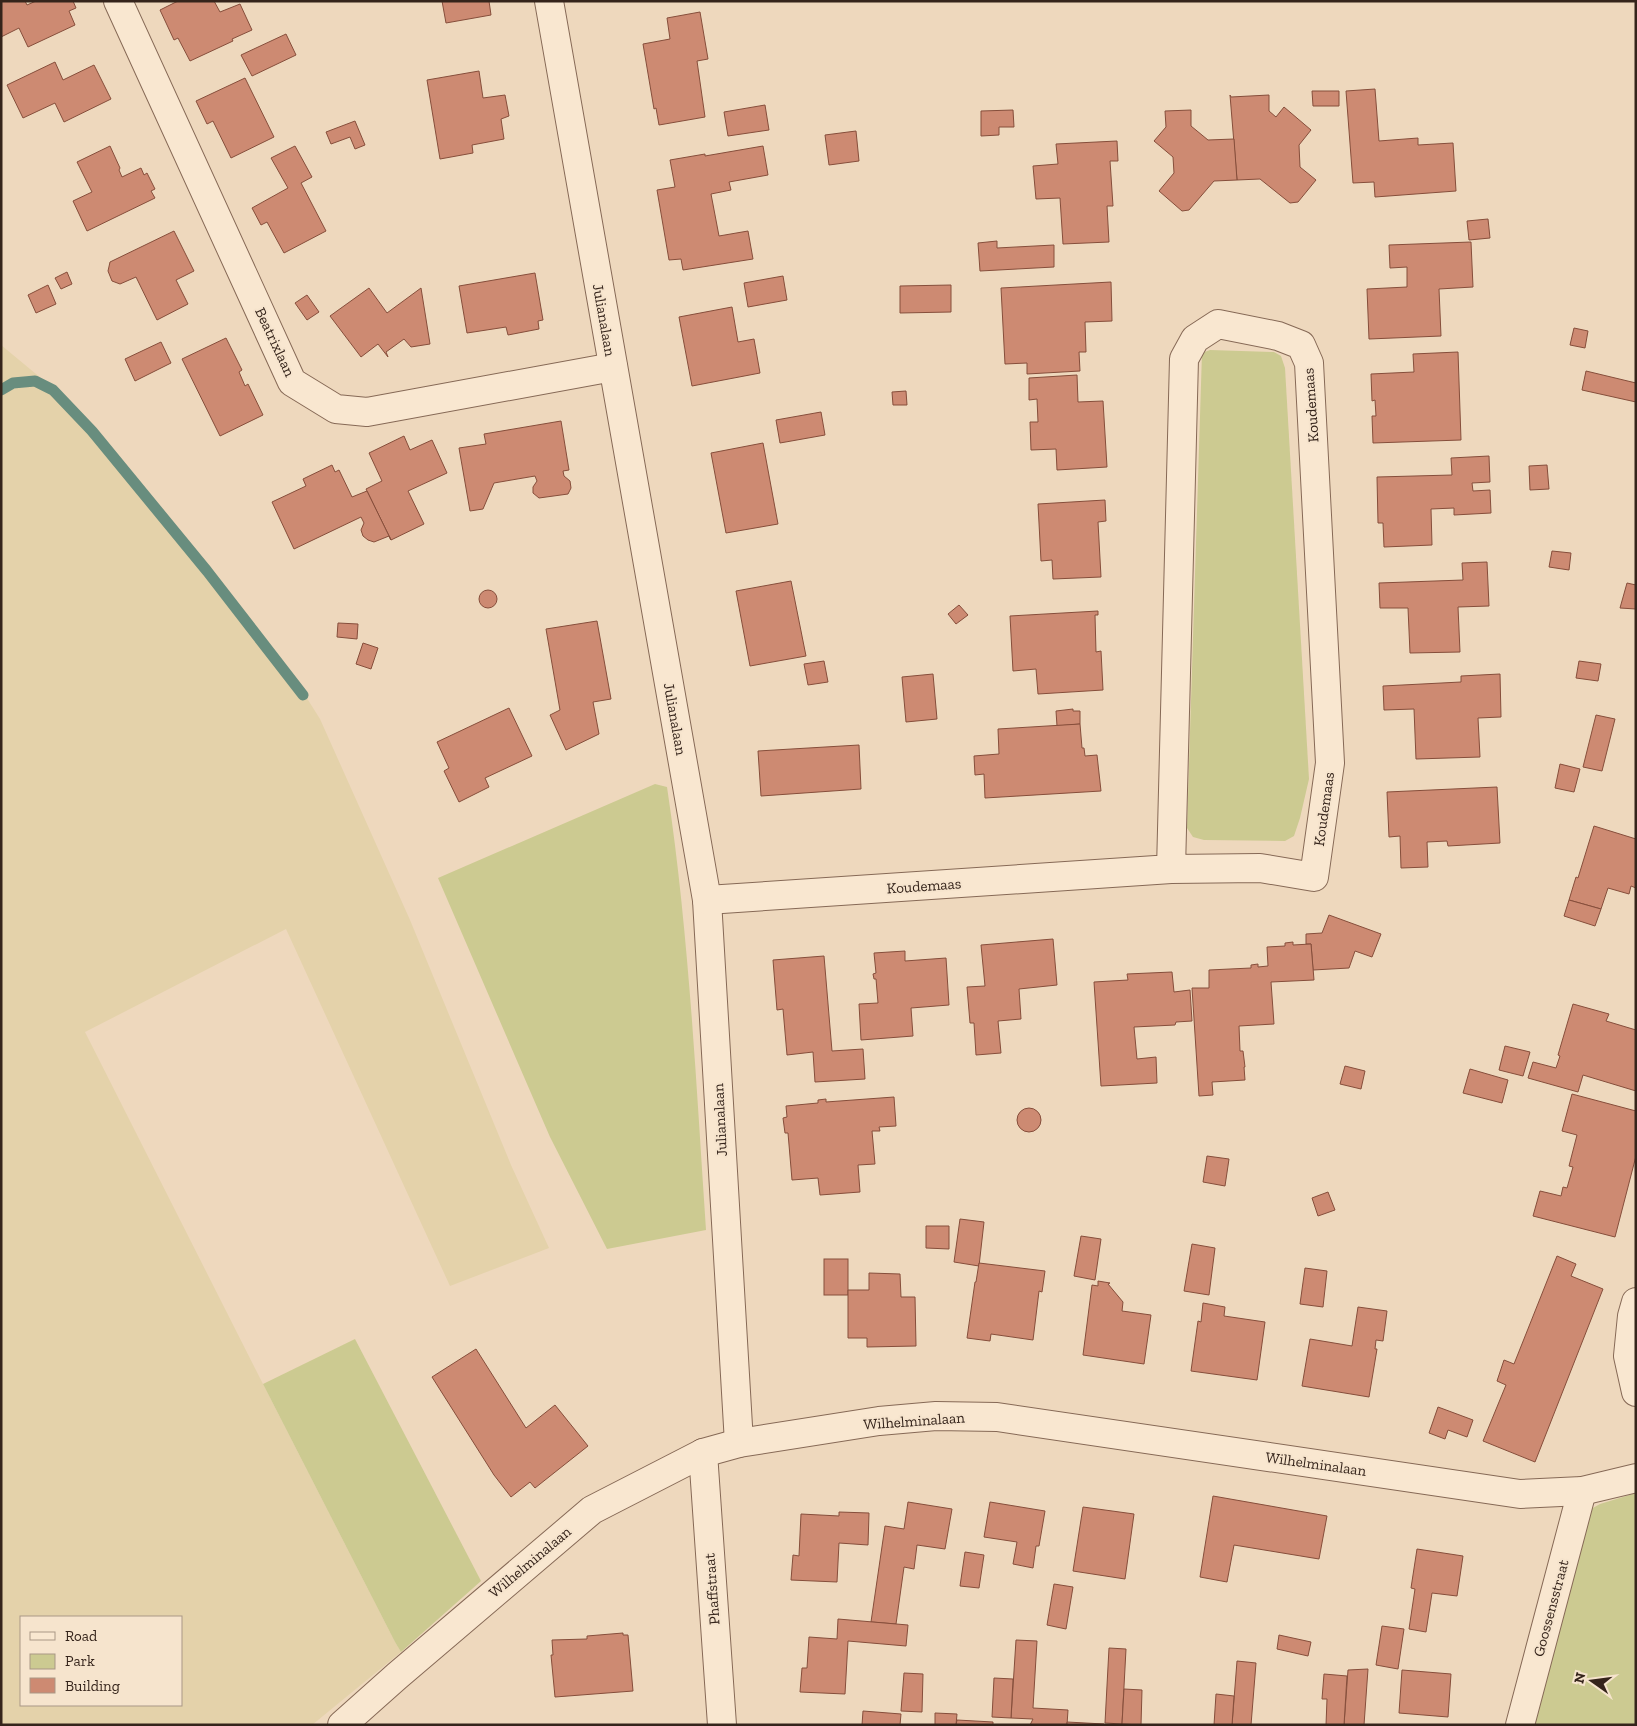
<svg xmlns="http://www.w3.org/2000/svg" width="1637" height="1726" font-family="'Zilla Slab',serif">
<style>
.farmland{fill:#e4d2aa;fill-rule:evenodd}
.green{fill:#ccca91}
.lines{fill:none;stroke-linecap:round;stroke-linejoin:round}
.stream{stroke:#688d7e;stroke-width:11}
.building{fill:#cd8a72;stroke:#864e3b}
.street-casing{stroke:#866956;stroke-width:30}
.street{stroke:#f9e7d0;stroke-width:28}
.labels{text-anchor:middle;stroke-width:4;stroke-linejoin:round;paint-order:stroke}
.street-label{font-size:15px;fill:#35241b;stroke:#f6e4cd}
</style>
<rect width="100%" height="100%" fill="#eed8bd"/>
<path class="farmland" d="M 1,345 L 59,393 L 209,565 L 288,668 L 320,719 L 410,920 L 511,1165 L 549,1248 L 450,1286 L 286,929 L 85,1032 L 263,1384 L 395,1642 L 401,1652 L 312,1725 L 1,1725 ZM 21,1617 L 181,1617 L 181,1705 L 21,1705 Z"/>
<g class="green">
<path d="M 1210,350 L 1274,352 L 1281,356 L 1285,368 L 1309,779 L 1300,818 L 1294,836 L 1285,841 L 1204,840 L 1193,837 L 1187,828 L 1202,353 Z"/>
<path d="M 655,784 L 667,787 C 689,933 696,1082 706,1230 L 607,1249 L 550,1137 L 438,878 Z"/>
<path d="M 355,1339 L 481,1581 L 401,1652 L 395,1642 L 263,1384 Z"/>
<path d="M 1636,1493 L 1636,1725 L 1527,1725 L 1591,1509 L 1600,1504 Z"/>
</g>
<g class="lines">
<path class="stream" d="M 1,390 L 13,383 L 35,381 L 53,390 L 92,431 L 207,571 L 303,695"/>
</g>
<g class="building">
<path d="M 1,1 L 25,1 L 27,5 L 36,1 L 73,1 L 76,8 L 69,11 L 75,25 L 28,47 L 19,28 L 1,37 Z"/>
<path d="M 178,1 L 214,1 L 220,12 L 240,4 L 252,30 L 232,39 L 233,41 L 190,61 L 178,38 L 174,40 L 160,10 Z"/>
<path d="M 442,1 L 489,1 L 491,15 L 446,23 Z"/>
<path d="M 700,12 L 708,59 L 697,61 L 705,117 L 659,125 L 656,108 L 654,109 L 643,44 L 670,39 L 667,18 Z"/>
<path d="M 286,34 L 296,55 L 252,76 L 241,55 Z"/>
<path d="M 55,62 L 63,80 L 94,65 L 111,99 L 64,122 L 55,103 L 23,118 L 7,85 Z"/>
<path d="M 479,71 L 483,98 L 505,95 L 509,116 L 501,119 L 504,139 L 472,145 L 473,153 L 440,159 L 427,80 Z"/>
<path d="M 245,78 L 274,137 L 231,158 L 213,121 L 207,124 L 196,101 Z"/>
<path d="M 1375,89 L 1379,141 L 1418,138 L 1418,145 L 1453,143 L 1456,191 L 1375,197 L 1374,182 L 1353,183 L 1346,91 Z"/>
<path d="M 1312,91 L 1339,91 L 1339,106 L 1313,106 Z"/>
<path d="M 1230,95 L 1231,97 L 1269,95 L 1269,111 L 1276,117 L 1284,107 L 1311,130 L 1299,145 L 1300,167 L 1316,180 L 1298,202 L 1290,203 L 1260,179 L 1237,180 Z"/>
<path d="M 765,105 L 769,130 L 728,136 L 724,112 Z"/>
<path d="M 1013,110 L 1014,127 L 999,127 L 999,135 L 981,136 L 981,111 Z"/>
<path d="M 1191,110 L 1191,126 L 1208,140 L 1234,139 L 1237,180 L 1214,181 L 1189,210 L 1182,211 L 1159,191 L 1174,173 L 1173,157 L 1154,141 L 1166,127 L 1165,111 Z"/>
<path d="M 355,121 L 365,145 L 355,149 L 350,137 L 331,144 L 326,132 Z"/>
<path d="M 856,131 L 859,161 L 829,165 L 825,135 Z"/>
<path d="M 1117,141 L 1118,161 L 1110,161 L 1113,206 L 1107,206 L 1109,242 L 1063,244 L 1060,198 L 1036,199 L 1033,166 L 1058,164 L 1056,144 Z"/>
<path d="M 110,146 L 120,168 L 119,170 L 122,177 L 141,168 L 144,175 L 147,173 L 155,189 L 151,191 L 155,198 L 87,231 L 73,201 L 92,192 L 77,162 Z"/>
<path d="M 295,146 L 312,177 L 301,183 L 326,231 L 284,253 L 267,222 L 261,225 L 252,208 L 288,188 L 271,158 Z"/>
<path d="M 763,146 L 768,175 L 729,182 L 731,190 L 711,194 L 719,236 L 748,231 L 753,259 L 683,270 L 681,259 L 669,260 L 657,190 L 675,187 L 670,160 L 705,154 L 705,156 Z"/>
<path d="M 1488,219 L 1490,238 L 1469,240 L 1467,221 Z"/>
<path d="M 174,231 L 194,271 L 176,280 L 188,304 L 157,320 L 136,277 L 120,284 L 112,281 L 108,271 L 110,262 Z"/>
<path d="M 997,241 L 997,248 L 1054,245 L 1054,267 L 980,271 L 978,243 Z"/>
<path d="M 1471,242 L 1473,287 L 1439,289 L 1441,336 L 1369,339 L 1367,289 L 1407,287 L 1407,267 L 1390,268 L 1389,245 Z"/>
<path d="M 67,272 L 72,284 L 61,289 L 55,278 Z"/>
<path d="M 535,273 L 543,320 L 538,321 L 539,329 L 508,335 L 506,327 L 467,333 L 459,286 Z"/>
<path d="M 783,276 L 787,300 L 748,307 L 744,283 Z"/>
<path d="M 1111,282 L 1112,321 L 1085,322 L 1086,352 L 1079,352 L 1080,371 L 1027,374 L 1027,363 L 1005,364 L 1001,288 Z"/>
<path d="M 48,285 L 56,304 L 36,313 L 28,295 Z"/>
<path d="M 951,285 L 951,312 L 900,313 L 900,286 Z"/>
<path d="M 369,288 L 387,313 L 421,288 L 430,344 L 411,347 L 404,339 L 386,352 L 388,357 L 378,344 L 361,357 L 330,316 Z"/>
<path d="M 307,295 L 319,312 L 307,320 L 295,303 Z"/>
<path d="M 732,307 L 738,342 L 754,339 L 760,373 L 692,386 L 679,317 Z"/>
<path d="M 1574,328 L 1588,331 L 1585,348 L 1570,345 Z"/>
<path d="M 226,338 L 242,370 L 239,372 L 245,386 L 248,384 L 263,415 L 220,436 L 182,359 Z"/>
<path d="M 161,342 L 171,363 L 135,381 L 125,359 Z"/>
<path d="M 1458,352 L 1461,440 L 1373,443 L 1372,416 L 1376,416 L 1375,400 L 1372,401 L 1371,374 L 1414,372 L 1413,354 Z"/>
<path d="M 1586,371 L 1636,383 L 1636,402 L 1582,390 Z"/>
<path d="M 1077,375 L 1078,402 L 1103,401 L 1107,467 L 1057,470 L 1056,449 L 1031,450 L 1030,422 L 1038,422 L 1037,399 L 1029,400 L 1029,378 Z"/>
<path d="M 906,391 L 907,405 L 893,405 L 892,392 Z"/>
<path d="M 821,412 L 825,435 L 780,443 L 776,420 Z"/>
<path d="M 561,421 L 569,470 L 563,471 L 564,476 L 570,481 L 571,488 L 568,494 L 539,498 L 533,493 L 533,487 L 537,481 L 535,476 L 494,483 L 483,509 L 470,511 L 459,448 L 486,444 L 484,434 Z"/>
<path d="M 404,436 L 410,450 L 432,440 L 447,473 L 408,491 L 424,524 L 391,540 L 366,489 L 382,481 L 369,453 Z"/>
<path d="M 763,443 L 778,524 L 726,533 L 711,453 Z"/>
<path d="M 1489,456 L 1490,482 L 1472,483 L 1473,491 L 1490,490 L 1491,513 L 1454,515 L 1454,508 L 1431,509 L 1432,545 L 1384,547 L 1383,523 L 1378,523 L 1377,477 L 1452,475 L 1451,458 Z"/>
<path d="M 332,465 L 335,472 L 339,470 L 352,497 L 367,491 L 391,540 L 389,536 L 374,542 L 368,540 L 363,536 L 361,530 L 364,523 L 361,517 L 294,549 L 272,502 L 306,486 L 303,479 Z"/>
<path d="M 1547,465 L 1549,489 L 1530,490 L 1529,466 Z"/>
<path d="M 1105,500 L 1106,521 L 1098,522 L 1101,577 L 1053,579 L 1052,560 L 1041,561 L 1038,504 Z"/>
<path d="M 1552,551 L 1571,553 L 1569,570 L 1549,567 Z"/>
<path d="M 1487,562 L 1489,606 L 1458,607 L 1460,652 L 1410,653 L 1408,608 L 1380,608 L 1379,583 L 1463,580 L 1462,563 Z"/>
<path d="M 791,581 L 806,656 L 750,666 L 736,591 Z"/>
<path d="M 1627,583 L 1636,585 L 1636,609 L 1620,608 Z"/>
<circle cx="488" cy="599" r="9"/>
<path d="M 959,605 L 968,615 L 956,624 L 948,614 Z"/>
<path d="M 1098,611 L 1098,615 L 1095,615 L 1096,652 L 1101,651 L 1103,690 L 1038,694 L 1036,669 L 1013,671 L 1010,616 Z"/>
<path d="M 597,621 L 611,699 L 593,702 L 599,734 L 566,750 L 550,715 L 560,710 L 546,629 Z"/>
<path d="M 338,623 L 358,624 L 357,639 L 337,637 Z"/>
<path d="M 363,643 L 378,648 L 371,669 L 356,664 Z"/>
<path d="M 824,661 L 828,682 L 808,685 L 804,664 Z"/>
<path d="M 1579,661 L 1601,664 L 1598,681 L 1576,678 Z"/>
<path d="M 933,674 L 937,719 L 906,722 L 902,677 Z"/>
<path d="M 1500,674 L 1501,717 L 1478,718 L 1480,757 L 1416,759 L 1414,709 L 1384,710 L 1383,686 L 1461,682 L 1461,676 Z"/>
<path d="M 509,708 L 532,756 L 485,778 L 489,787 L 459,802 L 444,771 L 449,768 L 437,742 Z"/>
<path d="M 1073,709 L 1073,711 L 1080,711 L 1080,724 L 1057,726 L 1056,711 Z"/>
<path d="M 1596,715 L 1615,719 L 1602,771 L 1583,767 Z"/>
<path d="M 1080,724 L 1082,748 L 1084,748 L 1085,756 L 1097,755 L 1101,791 L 985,798 L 984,774 L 975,775 L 974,756 L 999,754 L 998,729 Z"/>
<path d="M 859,745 L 861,789 L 761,796 L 758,751 Z"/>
<path d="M 1560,764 L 1580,769 L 1574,792 L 1555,788 Z"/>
<path d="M 1497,787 L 1500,843 L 1448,846 L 1447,841 L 1427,842 L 1428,867 L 1401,868 L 1400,836 L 1389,837 L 1387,792 Z"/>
<path d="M 1594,826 L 1636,839 L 1636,888 L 1631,886 L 1629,894 L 1608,888 L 1601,909 L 1569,900 L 1576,877 L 1578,878 Z"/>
<path d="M 1569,900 L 1601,909 L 1595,926 L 1564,916 Z"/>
<path d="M 1329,915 L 1381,934 L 1372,957 L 1355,951 L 1349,968 L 1313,970 L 1311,944 L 1306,944 L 1306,934 L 1322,933 Z"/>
<path d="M 1053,939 L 1057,985 L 1019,989 L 1021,1019 L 998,1021 L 1001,1053 L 976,1055 L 974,1023 L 970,1023 L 967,987 L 985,986 L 981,945 Z"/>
<path d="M 1293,942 L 1293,945 L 1311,944 L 1314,980 L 1271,982 L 1274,1024 L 1239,1026 L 1240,1051 L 1243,1051 L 1245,1067 L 1244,1067 L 1245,1080 L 1212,1082 L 1213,1095 L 1199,1096 L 1192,988 L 1209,988 L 1209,970 L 1251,968 L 1251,965 L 1258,964 L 1258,967 L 1268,966 L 1267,947 L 1285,946 L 1285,943 Z"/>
<path d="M 905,951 L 905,961 L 946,958 L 949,1005 L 911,1008 L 913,1036 L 861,1040 L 859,1004 L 878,1003 L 876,979 L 874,979 L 873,974 L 876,973 L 874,953 Z"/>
<path d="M 824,956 L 832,1051 L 863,1049 L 865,1079 L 815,1082 L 813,1052 L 787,1055 L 783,1009 L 777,1010 L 773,960 Z"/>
<path d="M 1172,972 L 1174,992 L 1190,990 L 1192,1021 L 1176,1022 L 1175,1025 L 1134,1027 L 1137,1059 L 1156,1057 L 1157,1083 L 1101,1086 L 1094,982 L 1128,980 L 1127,974 Z"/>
<path d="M 1573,1004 L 1609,1014 L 1606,1021 L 1636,1030 L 1636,1091 L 1583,1075 L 1578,1092 L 1528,1078 L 1533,1062 L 1556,1068 L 1560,1056 L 1558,1055 Z"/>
<path d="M 1505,1046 L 1530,1052 L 1523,1076 L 1499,1070 Z"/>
<path d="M 1345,1066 L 1365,1071 L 1361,1089 L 1340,1084 Z"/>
<path d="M 1470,1069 L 1508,1080 L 1502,1103 L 1463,1093 Z"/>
<path d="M 1572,1094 L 1636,1111 L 1636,1156 L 1615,1237 L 1533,1216 L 1540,1191 L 1561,1196 L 1563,1187 L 1567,1188 L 1573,1167 L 1569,1166 L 1577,1135 L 1562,1131 Z"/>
<path d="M 894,1097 L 896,1126 L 879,1127 L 880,1131 L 872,1131 L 875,1164 L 858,1165 L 860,1192 L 820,1195 L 818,1178 L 792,1180 L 788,1133 L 785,1133 L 783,1118 L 787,1117 L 786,1106 L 818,1103 L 818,1100 L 826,1099 L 826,1102 Z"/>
<circle cx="1029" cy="1120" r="12"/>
<path d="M 1207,1156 L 1229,1159 L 1225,1186 L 1203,1182 Z"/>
<path d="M 1328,1192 L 1335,1210 L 1318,1216 L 1312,1198 Z"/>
<path d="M 960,1219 L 984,1222 L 979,1266 L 954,1262 Z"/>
<path d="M 926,1226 L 949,1226 L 949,1249 L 926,1248 Z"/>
<path d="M 1081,1236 L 1101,1239 L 1095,1280 L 1074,1276 Z"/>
<path d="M 1192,1244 L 1215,1248 L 1209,1295 L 1184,1291 Z"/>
<path d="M 1557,1256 L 1576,1264 L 1571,1276 L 1603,1289 L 1535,1462 L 1483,1441 L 1506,1385 L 1497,1381 L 1504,1360 L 1514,1364 Z"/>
<rect x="824" y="1259" width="24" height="36"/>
<path d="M 979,1263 L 1045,1271 L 1042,1292 L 1039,1291 L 1033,1340 L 991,1334 L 990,1341 L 967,1338 L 975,1282 L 976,1282 Z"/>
<path d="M 1305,1268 L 1327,1271 L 1323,1307 L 1300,1304 Z"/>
<path d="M 869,1273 L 900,1274 L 901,1297 L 915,1297 L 916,1346 L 867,1347 L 867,1338 L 848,1338 L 848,1290 L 869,1290 Z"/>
<path d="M 1098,1281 L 1110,1283 L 1108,1284 L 1123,1302 L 1122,1311 L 1151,1315 L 1144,1364 L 1083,1355 L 1092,1285 L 1098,1286 Z"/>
<path d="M 1203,1303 L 1225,1307 L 1224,1316 L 1265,1322 L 1257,1380 L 1191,1371 L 1198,1321 L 1201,1322 Z"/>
<path d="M 1358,1307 L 1387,1311 L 1383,1341 L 1376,1340 L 1375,1349 L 1377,1349 L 1369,1397 L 1302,1386 L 1310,1339 L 1352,1346 Z"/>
<path d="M 476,1349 L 526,1428 L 555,1405 L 588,1446 L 535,1488 L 530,1482 L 511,1497 L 494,1475 L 432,1377 Z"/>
<path d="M 1438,1407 L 1473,1420 L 1467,1437 L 1448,1430 L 1445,1439 L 1429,1433 Z"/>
<path d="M 1213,1496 L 1327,1516 L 1319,1559 L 1234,1545 L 1227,1582 L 1200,1577 Z"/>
<path d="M 908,1502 L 952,1509 L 945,1549 L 917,1545 L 914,1569 L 904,1567 L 896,1624 L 871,1622 L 885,1526 L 904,1529 Z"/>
<path d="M 990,1502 L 1045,1511 L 1039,1546 L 1036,1546 L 1033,1568 L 1013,1564 L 1017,1542 L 984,1537 Z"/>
<path d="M 1083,1507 L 1134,1514 L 1125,1579 L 1073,1571 Z"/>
<path d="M 839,1512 L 869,1513 L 868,1545 L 839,1543 L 837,1582 L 791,1580 L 793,1555 L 799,1556 L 801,1514 L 839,1516 Z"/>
<path d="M 1417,1549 L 1463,1556 L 1457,1596 L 1432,1593 L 1426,1632 L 1409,1629 L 1415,1589 L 1411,1588 Z"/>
<path d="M 965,1552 L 984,1555 L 979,1588 L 960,1586 Z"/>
<path d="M 1054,1584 L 1073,1587 L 1066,1629 L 1047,1625 Z"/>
<path d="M 838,1619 L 908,1625 L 906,1646 L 848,1641 L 845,1694 L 800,1692 L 802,1668 L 807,1668 L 809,1637 L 837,1639 Z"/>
<path d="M 1382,1626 L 1404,1629 L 1398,1669 L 1376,1665 Z"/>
<path d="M 623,1633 L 623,1635 L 628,1635 L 633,1691 L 555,1697 L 551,1655 L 553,1655 L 552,1640 L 587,1639 L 587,1636 Z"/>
<path d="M 1279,1635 L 1311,1642 L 1308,1656 L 1277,1649 Z"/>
<path d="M 1016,1640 L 1037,1641 L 1033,1708 L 1068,1710 L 1067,1725 L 1030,1725 L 1033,1719 L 1011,1718 Z"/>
<path d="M 1109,1648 L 1126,1649 L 1122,1724 L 1105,1723 Z"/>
<path d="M 1237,1661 L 1256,1663 L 1251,1725 L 1232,1725 Z"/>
<path d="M 1368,1669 L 1364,1725 L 1344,1725 L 1348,1670 Z"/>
<path d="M 1402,1670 L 1451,1674 L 1448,1717 L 1399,1713 Z"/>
<path d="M 904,1673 L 923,1674 L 922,1712 L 901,1711 Z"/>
<path d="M 1324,1674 L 1347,1676 L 1344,1725 L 1326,1725 L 1327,1699 L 1322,1699 Z"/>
<path d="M 994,1678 L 1013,1679 L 1011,1718 L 992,1717 Z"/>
<path d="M 1124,1689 L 1142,1690 L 1141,1725 L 1122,1724 Z"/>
<path d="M 1216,1694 L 1234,1696 L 1232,1725 L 1214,1725 Z"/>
<path d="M 863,1711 L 901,1714 L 900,1725 L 862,1725 Z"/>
<path d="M 935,1713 L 957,1714 L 956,1725 L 935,1725 Z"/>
<path d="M 957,1720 L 993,1722 L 993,1725 L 956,1725 Z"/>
<path d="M 1067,1722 L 1104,1724 L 1104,1725 L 1067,1725 Z"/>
</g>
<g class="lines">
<defs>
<g id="street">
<path d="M 118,1 L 292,382 L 336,409 L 367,412 L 613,367"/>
<path d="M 549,1 L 707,900 L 739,1443"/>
<path d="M 707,900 L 1171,869 L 1184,359 L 1195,339 L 1218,324 L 1278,336 L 1301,345 L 1309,363 L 1330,763 L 1314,877 L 1260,868 L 1171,869"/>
<path d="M 1636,1302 L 1632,1316 L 1628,1356 L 1636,1392"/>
<path d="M 703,1453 L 722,1725"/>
<path d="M 342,1725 L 397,1676 L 592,1510 L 703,1453 L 739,1443 L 879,1421 L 936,1416 L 997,1417 L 1520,1494 L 1582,1491 L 1636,1478"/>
<path d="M 1520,1725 L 1582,1491"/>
</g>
</defs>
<use href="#street" class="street-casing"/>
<use href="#street" class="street"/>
</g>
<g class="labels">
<g class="street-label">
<text transform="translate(604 320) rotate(80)" y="5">Julianalaan</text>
<text transform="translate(275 342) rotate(65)" y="5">Beatrixlaan</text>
<text transform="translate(1311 405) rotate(-94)" y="5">Koudemaas</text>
<text transform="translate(675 719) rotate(80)" y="5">Julianalaan</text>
<text transform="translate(1324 809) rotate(-82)" y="5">Koudemaas</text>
<text transform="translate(924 886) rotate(-4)" y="5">Koudemaas</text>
<text transform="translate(720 1120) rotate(-93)" y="5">Julianalaan</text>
<text transform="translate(914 1421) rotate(-4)" y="5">Wilhelminalaan</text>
<text transform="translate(1316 1464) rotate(8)" y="5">Wilhelminalaan</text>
<text transform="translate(530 1562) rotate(-40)" y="5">Wilhelminalaan</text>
<text transform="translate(712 1589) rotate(-94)" y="5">Phaffstraat</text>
<text transform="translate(1551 1608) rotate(-75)" y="5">Goossensstraat</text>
</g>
</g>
<rect width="1637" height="1726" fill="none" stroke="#35241b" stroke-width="5"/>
<rect x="20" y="1616" width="162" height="90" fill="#f6e4cd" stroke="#a99786"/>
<rect x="30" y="1632" width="25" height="8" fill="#f9e7d0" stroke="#a99786"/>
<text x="65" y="1641" font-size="15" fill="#35241b">Road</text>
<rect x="30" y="1654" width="25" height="15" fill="#ccca91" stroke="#a99786"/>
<text x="65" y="1666" font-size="15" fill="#35241b">Park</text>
<rect x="30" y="1678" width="25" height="15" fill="#cd8a72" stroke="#a99786"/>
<text x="65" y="1691" font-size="15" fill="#35241b">Building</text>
<g transform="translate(1592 1681) rotate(284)" stroke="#f6e4cd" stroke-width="4" paint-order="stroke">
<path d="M0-4L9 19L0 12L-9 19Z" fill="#35241b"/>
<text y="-8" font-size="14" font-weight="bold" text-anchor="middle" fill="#35241b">N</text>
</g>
</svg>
